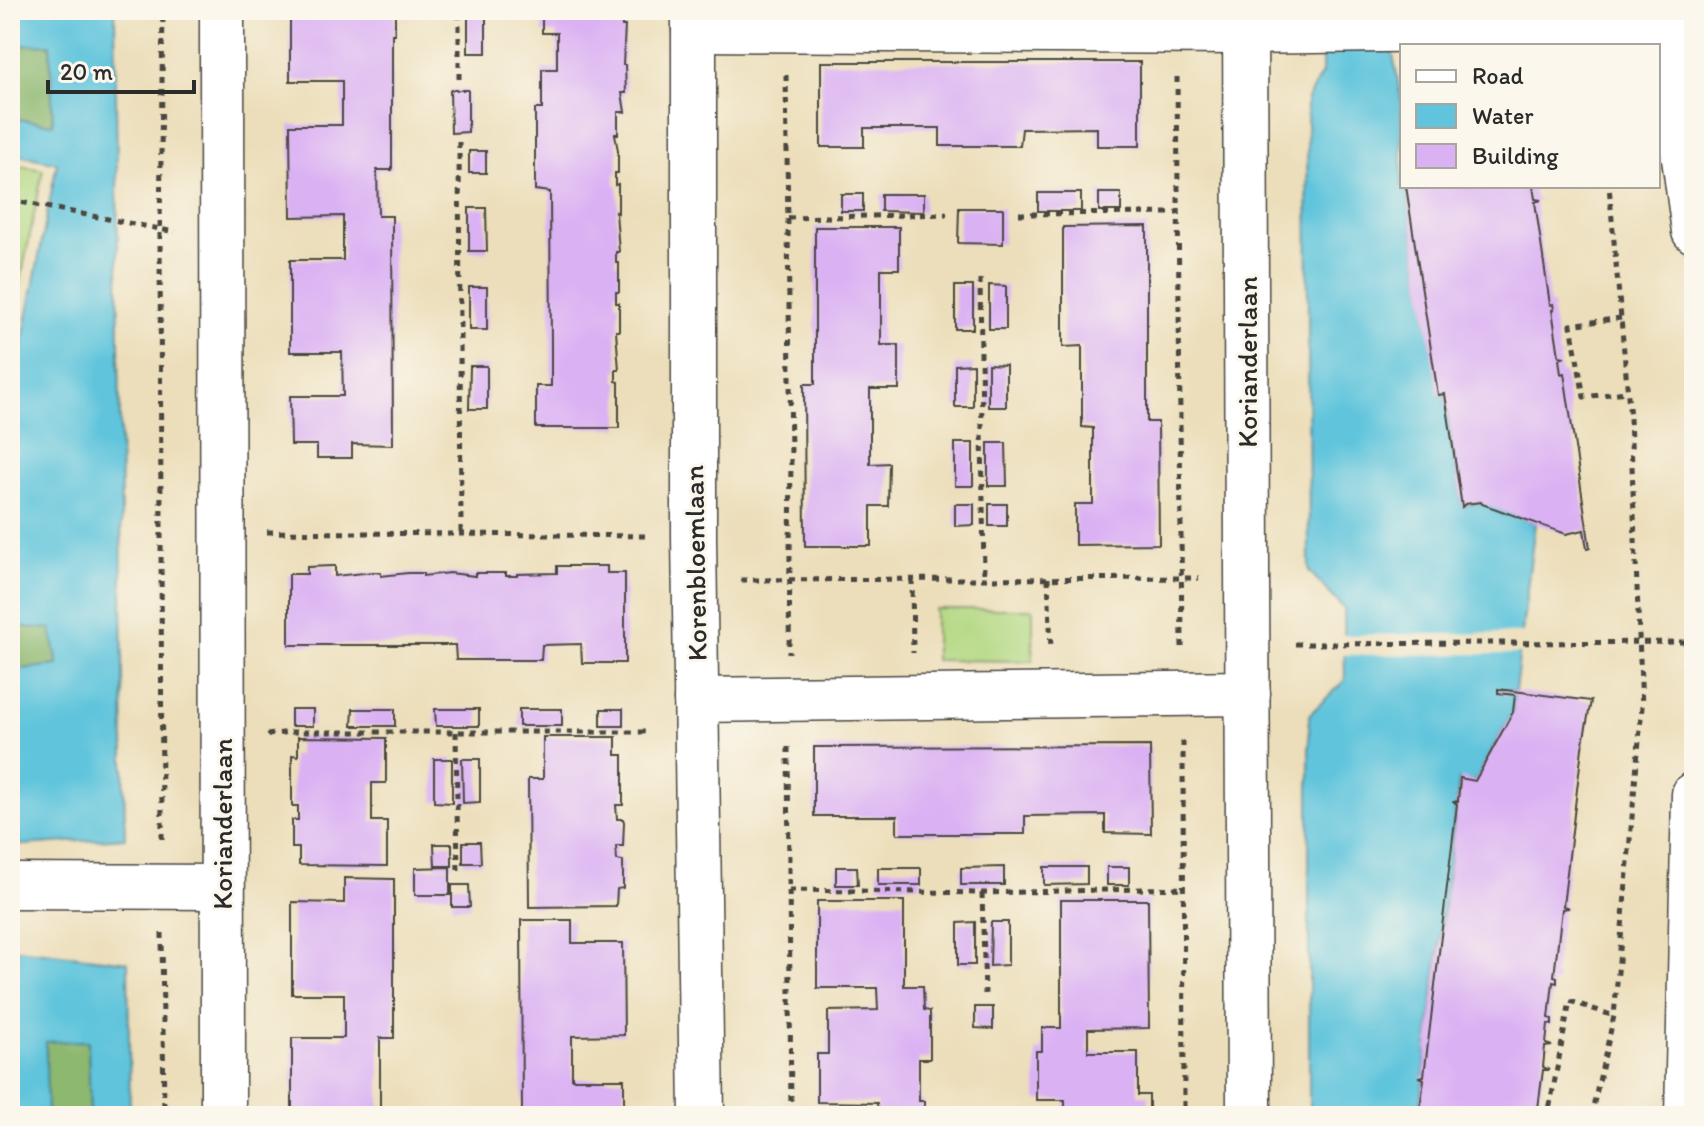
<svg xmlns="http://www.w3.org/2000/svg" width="1704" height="1126" font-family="Itim,sans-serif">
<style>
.green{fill:#b2d882;stroke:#6e8256;stroke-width:2}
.forest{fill:#8db870;stroke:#5c724e;stroke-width:2}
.water{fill:#5fc4dc;stroke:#457884;stroke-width:2}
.pier{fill:#ecdeba}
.building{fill:#dab1f3}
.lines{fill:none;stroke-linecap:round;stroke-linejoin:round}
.minor-casing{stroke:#484640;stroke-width:47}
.path{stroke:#484640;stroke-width:5;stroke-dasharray:6 6;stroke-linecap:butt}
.minor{stroke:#fff;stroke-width:44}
.labels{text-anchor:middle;stroke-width:6;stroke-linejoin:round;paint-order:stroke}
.street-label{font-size:28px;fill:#2b2b2b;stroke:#fbf7ec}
</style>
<rect width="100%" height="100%" fill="#fbf7ec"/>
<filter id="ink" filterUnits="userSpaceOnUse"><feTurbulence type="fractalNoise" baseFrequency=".0125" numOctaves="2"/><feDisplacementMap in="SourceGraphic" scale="16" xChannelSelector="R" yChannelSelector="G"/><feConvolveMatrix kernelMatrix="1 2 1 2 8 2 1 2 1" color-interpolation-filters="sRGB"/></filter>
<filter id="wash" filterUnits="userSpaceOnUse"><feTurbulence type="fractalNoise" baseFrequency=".006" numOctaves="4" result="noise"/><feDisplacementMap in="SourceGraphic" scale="32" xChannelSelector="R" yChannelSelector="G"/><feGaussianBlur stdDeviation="1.8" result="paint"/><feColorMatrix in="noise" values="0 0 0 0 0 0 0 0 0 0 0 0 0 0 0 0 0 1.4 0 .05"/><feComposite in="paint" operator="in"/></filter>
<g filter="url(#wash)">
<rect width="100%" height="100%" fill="#ecdeba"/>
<g class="green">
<path d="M 10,164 L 43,170 L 10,334 Z"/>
<path d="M 935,609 L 1033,609 L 1033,661 L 935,660 Z"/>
</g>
<g class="forest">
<path d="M 50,44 L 53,125 L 10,118 L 10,46 Z"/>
<path d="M 10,626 L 51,628 L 58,665 L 10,670 Z"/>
<path d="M 45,1041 L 88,1041 L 90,1116 L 47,1116 Z"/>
</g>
<g class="water">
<path d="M 10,10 L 115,10 L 125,838 L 10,846 L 10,670 L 58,665 L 51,629 L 10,626 L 10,406 L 57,163 L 10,153 L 10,118 L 53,124 L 50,44 L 10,46 Z"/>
<path d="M 1322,10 L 1392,49 L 1402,104 L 1402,186 L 1406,186 L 1439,395 L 1445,394 L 1462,506 L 1481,502 L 1535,523 L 1515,691 L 1499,689 L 1515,695 L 1513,712 L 1475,781 L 1459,779 L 1419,1116 L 1309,1116 L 1309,715 L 1345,680 L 1344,609 L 1309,571 L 1307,99 L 1322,73 Z"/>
<path d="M 10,948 L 128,962 L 130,1116 L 90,1116 L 88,1041 L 46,1042 L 47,1116 L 10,1116 Z"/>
</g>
<path class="pier" d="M 1525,633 L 1521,654 L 1340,655 L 1340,635 Z"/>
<g id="blocks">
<g class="building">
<path d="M 290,10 L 395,10 L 395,34 L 392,34 L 392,170 L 377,170 L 378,216 L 392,216 L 393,445 L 352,444 L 352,458 L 317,458 L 317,445 L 291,445 L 290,396 L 343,396 L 342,352 L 290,352 L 290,260 L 343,260 L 343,216 L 291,217 L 290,125 L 342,125 L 342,81 L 290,81 Z"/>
<rect x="468" y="10" width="18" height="43"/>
<path d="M 542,10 L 625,10 L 625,14 L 622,14 L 622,26 L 625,26 L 623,65 L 625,65 L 626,93 L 622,93 L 625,112 L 618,112 L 618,134 L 615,134 L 618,151 L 618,173 L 615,173 L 615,185 L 618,184 L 618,213 L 616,212 L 619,252 L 616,252 L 616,263 L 619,263 L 619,292 L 616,292 L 616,303 L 619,303 L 619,331 L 616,331 L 619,370 L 616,370 L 616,381 L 619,382 L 619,428 L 536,428 L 536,386 L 551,386 L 551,348 L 550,192 L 535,190 L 535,109 L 542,109 L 542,69 L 557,69 L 557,33 L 542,33 Z"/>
<path d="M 821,62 L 1140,62 L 1140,146 L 1097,146 L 1097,128 L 1022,129 L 1020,146 L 940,146 L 940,128 L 864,128 L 864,147 L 821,147 Z"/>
<path d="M 450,90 L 468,90 L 468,132 L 451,133 Z"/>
<rect x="469" y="151" width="17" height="22"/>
<path d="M 1406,186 L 1533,186 L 1535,199 L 1541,200 L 1535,202 L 1550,305 L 1553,304 L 1554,310 L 1552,310 L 1559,356 L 1565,357 L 1559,359 L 1561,374 L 1564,373 L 1590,548 L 1587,549 L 1584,530 L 1566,534 L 1482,504 L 1481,502 L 1465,504 L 1462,507 L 1445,394 L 1438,395 Z"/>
<rect x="1038" y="193" width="43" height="18"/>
<rect x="1099" y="193" width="22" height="18"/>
<rect x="841" y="194" width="22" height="17"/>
<path d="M 881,194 L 924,194 L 924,212 L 881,211 Z"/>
<path d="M 469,208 L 486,208 L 487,251 L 469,251 Z"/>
<path d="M 959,208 L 1003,208 L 1003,244 L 958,243 Z"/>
<path d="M 1147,226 L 1147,422 L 1158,422 L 1159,544 L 1075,545 L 1075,504 L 1093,504 L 1093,428 L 1082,427 L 1082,346 L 1063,347 L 1063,227 Z"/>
<path d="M 815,227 L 899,227 L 899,269 L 881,269 L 881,345 L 899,345 L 899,389 L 870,389 L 870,464 L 889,463 L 888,506 L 871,506 L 871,546 L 805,546 L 804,384 L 815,384 Z"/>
<path d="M 989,285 L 1006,286 L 1006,329 L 989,329 Z"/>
<rect x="955" y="286" width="18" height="43"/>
<rect x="469" y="287" width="18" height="43"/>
<path d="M 973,364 L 973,407 L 955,407 L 955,365 Z"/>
<path d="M 988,364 L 1006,365 L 1006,407 L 988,407 Z"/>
<path d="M 470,366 L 487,366 L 487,409 L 469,409 Z"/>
<rect x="955" y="443" width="18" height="43"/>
<path d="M 988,443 L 1006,443 L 1007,486 L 988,486 Z"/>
<path d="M 955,504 L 974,504 L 974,525 L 955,526 Z"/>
<rect x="989" y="504" width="18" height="22"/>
<path d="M 332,566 L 335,566 L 335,576 L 374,572 L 381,573 L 381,576 L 408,573 L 423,573 L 423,576 L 450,573 L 475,576 L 475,573 L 506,573 L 506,576 L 517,576 L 517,574 L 557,573 L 557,566 L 607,566 L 607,573 L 625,573 L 625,663 L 582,663 L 581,644 L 542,645 L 541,660 L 456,660 L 455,645 L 289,645 L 289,574 L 307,574 L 307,567 Z"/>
<path d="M 1498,689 L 1591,701 L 1582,748 L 1563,906 L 1569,908 L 1562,909 L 1554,976 L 1557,977 L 1557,983 L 1553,982 L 1549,1018 L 1552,1019 L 1552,1025 L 1548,1024 L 1546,1044 L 1552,1046 L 1545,1047 L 1543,1067 L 1549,1070 L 1543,1070 L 1537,1116 L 1419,1116 L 1424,1079 L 1420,1077 L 1424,1076 L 1457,804 L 1454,802 L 1458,801 L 1460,778 L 1475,781 L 1513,712 L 1515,695 L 1498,693 Z"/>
<rect x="291" y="709" width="22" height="17"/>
<path d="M 353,709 L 395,709 L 395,726 L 352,726 Z"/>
<path d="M 435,709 L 479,709 L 479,726 L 436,726 Z"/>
<rect x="519" y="709" width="43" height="17"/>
<rect x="601" y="709" width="22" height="17"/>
<path d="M 298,737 L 386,738 L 386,783 L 372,783 L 372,821 L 387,821 L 387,866 L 299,865 L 299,848 L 292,848 L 292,820 L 298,820 L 298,806 L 292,806 L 292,755 L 298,756 Z"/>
<path d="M 543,737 L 616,737 L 616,755 L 623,755 L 623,805 L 616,805 L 617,819 L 623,819 L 624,822 L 623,846 L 616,846 L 617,860 L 623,861 L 623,888 L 617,889 L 616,906 L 529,907 L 528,779 L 543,779 Z"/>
<path d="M 1150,746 L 1151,834 L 1105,833 L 1105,815 L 1025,816 L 1025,834 L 897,834 L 897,816 L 814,816 L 814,747 Z"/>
<path d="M 434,759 L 452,759 L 452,803 L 434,802 Z"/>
<path d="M 462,759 L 480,759 L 480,802 L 463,803 Z"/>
<path d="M 463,842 L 480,842 L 481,863 L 463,863 Z"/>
<path d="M 434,844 L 452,844 L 452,866 L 435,866 Z"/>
<path d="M 450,867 L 450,895 L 415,895 L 415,868 Z"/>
<path d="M 836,867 L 857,867 L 858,885 L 836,885 Z"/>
<path d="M 1004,867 L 1004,885 L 961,885 L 961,868 Z"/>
<path d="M 1044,867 L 1087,867 L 1087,884 L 1044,885 Z"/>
<rect x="1107" y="867" width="22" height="18"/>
<rect x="878" y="868" width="43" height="17"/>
<path d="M 344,878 L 394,879 L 394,1038 L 380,1038 L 380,1116 L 292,1116 L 292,1038 L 344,1038 L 344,994 L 292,994 L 292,902 L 344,903 Z"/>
<path d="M 452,885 L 469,885 L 470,907 L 452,907 Z"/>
<path d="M 1061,900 L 1148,900 L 1149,1028 L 1088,1029 L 1088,1052 L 1138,1052 L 1138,1095 L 1149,1095 L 1149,1116 L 1065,1116 L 1065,1100 L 1036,1100 L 1036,1051 L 1042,1051 L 1042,1028 L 1061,1028 Z"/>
<path d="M 817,901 L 904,901 L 904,986 L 923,986 L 924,1010 L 930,1011 L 930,1059 L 919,1059 L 919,1101 L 924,1101 L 924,1116 L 878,1116 L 877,1103 L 817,1102 L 817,1054 L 828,1054 L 828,1011 L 878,1010 L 877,988 L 817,988 Z"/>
<path d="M 521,920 L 572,920 L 572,943 L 623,943 L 624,1035 L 572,1036 L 572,1079 L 624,1079 L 624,1116 L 522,1116 Z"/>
<path d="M 975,922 L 975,965 L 958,965 L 958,923 Z"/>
<path d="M 991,922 L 1008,922 L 1008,965 L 990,966 Z"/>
<path d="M 975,1007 L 993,1007 L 993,1029 L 975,1028 Z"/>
</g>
</g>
</g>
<g filter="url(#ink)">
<use href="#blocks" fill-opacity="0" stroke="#484640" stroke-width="2"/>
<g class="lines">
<defs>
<g id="minor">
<path d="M 222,10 L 223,1116"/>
<path d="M 694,10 L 694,536 L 702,1116"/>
<path d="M 1245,10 L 1249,1116"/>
<path d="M 1667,10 L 1666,26 L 1694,231"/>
<path d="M 694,29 L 1245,32 L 1666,26"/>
<path d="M 696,700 L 1248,693"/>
<path d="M 10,886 L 221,887"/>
<path d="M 1687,1116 L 1694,794"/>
</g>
</defs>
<use href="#minor" class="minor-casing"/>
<g class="path">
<path d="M 786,75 L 791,456 L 789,653"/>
<path d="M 1177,77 L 1182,647"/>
<path d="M 459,79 L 459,10"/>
<path d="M 459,142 L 461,534"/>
<path d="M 10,200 L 175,232"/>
<path d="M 1019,214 L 1178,213"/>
<path d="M 788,218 L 947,214"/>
<path d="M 980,279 L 984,579"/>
<path d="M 1621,318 L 1571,325 L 1584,397 L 1627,392"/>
<path d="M 267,532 L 649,536"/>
<path d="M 1048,578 L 1051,649"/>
<path d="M 912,579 L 913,653"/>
<path d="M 741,580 L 1199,578"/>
<path d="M 1295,644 L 1694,642"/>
<path d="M 456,732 L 458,874"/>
<path d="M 267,735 L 291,732 L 649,732"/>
<path d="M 1183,741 L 1184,1116"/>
<path d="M 788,747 L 791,1116"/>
<path d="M 162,839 L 160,228 L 163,10"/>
<path d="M 789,890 L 982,893 L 1184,888"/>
<path d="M 982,893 L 985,994"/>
<path d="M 162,933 L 164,1116"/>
<path d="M 1569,1116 L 1549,1110 L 1570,1001 L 1614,1016"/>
<path d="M 1591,1116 L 1614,1016 L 1642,707 L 1630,418 L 1609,186"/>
</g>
<use href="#minor" class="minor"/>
</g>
</g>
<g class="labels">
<g class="street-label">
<text transform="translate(1247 362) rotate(-90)" y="10">Korianderlaan</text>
<text transform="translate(695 563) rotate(-91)" y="10">Korenbloemlaan</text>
<text transform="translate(222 824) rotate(-90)" y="10">Korianderlaan</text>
</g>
</g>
<rect width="1704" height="1126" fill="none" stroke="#fbf7ec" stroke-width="40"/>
<rect x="1400" y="44" width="260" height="144" fill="#fbf7ec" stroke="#a8a59f" stroke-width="2"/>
<rect x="1416" y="70" width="40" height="12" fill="#ffffff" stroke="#a8a59f" stroke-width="2"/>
<text x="1472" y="84" font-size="24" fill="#2b2b2b">Road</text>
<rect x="1416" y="104" width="40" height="24" fill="#5fc4dc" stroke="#a8a59f" stroke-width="2"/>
<text x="1472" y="124" font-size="24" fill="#2b2b2b">Water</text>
<rect x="1416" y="144" width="40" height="24" fill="#dab1f3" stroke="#a8a59f" stroke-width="2"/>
<text x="1472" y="164" font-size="24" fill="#2b2b2b">Building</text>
<path d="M48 80v12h146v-12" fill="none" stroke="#2b2b2b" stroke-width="4"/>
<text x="60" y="80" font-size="24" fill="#2b2b2b" stroke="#fbf7ec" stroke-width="6" paint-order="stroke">20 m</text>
</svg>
